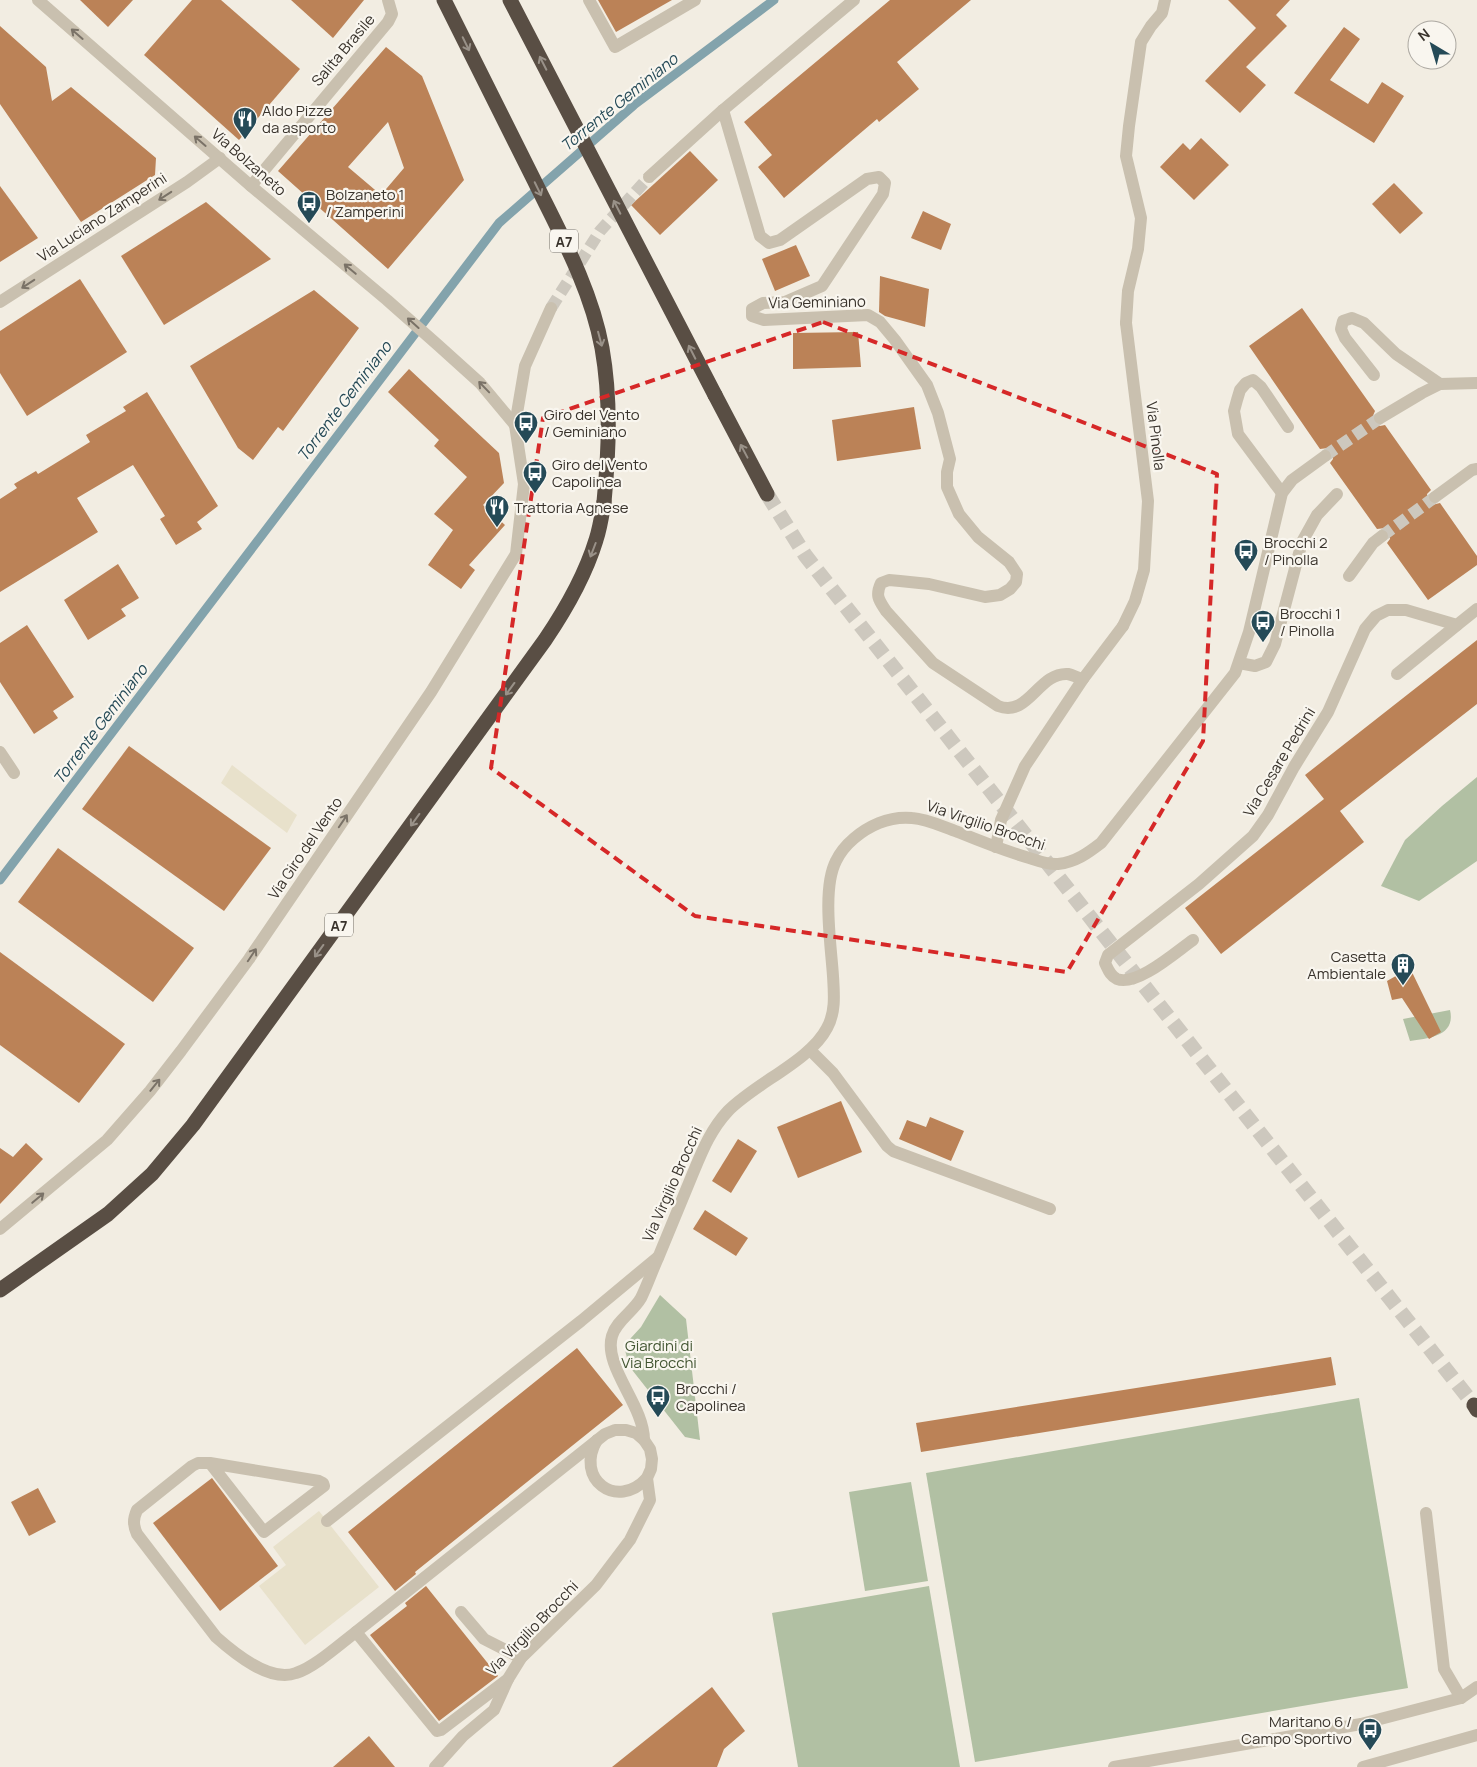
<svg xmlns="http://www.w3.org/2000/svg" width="1477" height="1767" font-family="Manrope,sans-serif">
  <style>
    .green { fill: #b1c0a3 }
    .plaza { fill: #e8e1cb }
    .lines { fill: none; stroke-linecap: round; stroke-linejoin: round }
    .stream { stroke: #83a3ac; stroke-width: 9 }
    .building { fill: #bb8257; fill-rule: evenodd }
    .minor-tunnel { stroke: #cdc8be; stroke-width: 12; stroke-dasharray: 12 6; stroke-linecap: butt }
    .motorway-tunnel { stroke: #cdc8be; stroke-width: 15; stroke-dasharray: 15 8; stroke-linecap: butt }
    .service { stroke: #c9c0af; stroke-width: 12 }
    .minor { stroke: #c9c0af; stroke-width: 12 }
    .tertiary { stroke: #c9c0af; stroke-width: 12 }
    .motorway { stroke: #594e44; stroke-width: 15 }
    .motorway-bridge { stroke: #594e44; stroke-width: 15 }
    .oneway { stroke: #7a7267 }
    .oneway2 { stroke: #999188 }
    .marked { fill: none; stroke: #d62828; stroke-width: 4; stroke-dasharray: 10 6; stroke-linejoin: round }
    .labels { text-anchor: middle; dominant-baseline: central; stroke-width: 4.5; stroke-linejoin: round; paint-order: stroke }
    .shield { fill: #f9f6ef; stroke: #736e66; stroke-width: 1 }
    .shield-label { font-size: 14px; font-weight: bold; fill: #39332c }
    .street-label { font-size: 15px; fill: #39332c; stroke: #f9f6ef }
    .poi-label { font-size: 15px; fill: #39332c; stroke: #f9f6ef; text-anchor: start }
    .park-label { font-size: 15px; fill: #425532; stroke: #f9f6ef }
    .water-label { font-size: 16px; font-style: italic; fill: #254a57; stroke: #f9f6ef }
  </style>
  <rect width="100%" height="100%" fill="#f2ede2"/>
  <!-- green -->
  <g class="green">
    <path d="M 1477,777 L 1477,861 L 1419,901 L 1381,886 L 1405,840 L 1442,806 Z"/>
    <path d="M 1450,1010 C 1456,1036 1429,1038 1410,1041 L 1403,1019 Z"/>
    <path d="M 660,1295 L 686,1319 L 700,1440 L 685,1437 L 629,1366 L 625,1350 L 630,1339 L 641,1327 Z"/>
    <path d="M 1359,1398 L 1408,1688 L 975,1762 L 926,1473 Z"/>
    <path d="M 911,1482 L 928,1581 L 865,1591 L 849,1492 Z"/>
    <path d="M 929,1586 L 960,1767 L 798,1767 L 772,1613 Z"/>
  </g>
  <!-- plaza -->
  <g class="plaza">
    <path d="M 232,765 L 297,815 L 287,833 L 221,783 Z"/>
    <path d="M 319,1511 L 379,1587 L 305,1645 L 259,1586 L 286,1565 L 273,1547 Z"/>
  </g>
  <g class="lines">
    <!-- stream -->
    <path class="stream" d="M 0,880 L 499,223 L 634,105 L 774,0"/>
  </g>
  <!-- building -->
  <g class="building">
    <path d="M 80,0 L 133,0 L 108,27 Z"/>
    <path d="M 192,0 L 221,0 L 300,69 L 239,140 L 144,55 Z"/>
    <path d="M 291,0 L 364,0 L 333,38 Z"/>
    <path d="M 598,0 L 672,0 L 616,32 Z"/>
    <path d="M 890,0 L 971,0 L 897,62 L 919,89 L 879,122 L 877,119 L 784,198 L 758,167 L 772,155 L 744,122 Z"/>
    <path d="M 1228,0 L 1290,0 L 1276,15 L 1287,26 L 1246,67 L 1266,85 L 1240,113 L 1205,81 L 1256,28 Z"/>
    <path d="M 0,26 L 46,67 L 52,101 L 71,87 L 156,158 L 155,175 L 81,222 L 0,104 Z"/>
    <path d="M 1344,27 L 1360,39 L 1330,80 L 1368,104 L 1382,82 L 1404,96 L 1374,143 L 1294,93 Z"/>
    <path d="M 386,47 L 422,76 L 464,180 L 388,269 L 278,171 ZM 388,122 L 404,168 L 381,195 L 348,167 Z"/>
    <path d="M 1201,138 L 1229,165 L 1194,200 L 1160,167 L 1183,143 L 1190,150 Z"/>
    <path d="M 690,151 L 718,180 L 660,235 L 631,205 Z"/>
    <path d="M 1394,183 L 1423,213 L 1400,234 L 1372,204 Z"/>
    <path d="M 0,186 L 38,238 L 0,262 Z"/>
    <path d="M 206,202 L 271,259 L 164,325 L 121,256 Z"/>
    <path d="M 923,211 L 951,224 L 941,250 L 911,238 Z"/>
    <path d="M 796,245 L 810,276 L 775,291 L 762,259 Z"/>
    <path d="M 880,276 L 929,289 L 925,327 L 885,316 L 879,312 Z"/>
    <path d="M 80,279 L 127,352 L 27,416 L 0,373 L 0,331 Z"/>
    <path d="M 314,290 L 359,328 L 283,431 L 278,427 L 253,460 L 238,448 L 190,366 Z"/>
    <path d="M 1302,308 L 1375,411 L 1372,418 L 1373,423 L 1380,426 L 1385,425 L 1431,490 L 1427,494 L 1428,501 L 1432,505 L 1440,503 L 1477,556 L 1477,565 L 1428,600 L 1387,543 L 1390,539 L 1389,531 L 1385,528 L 1377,529 L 1330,463 L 1333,459 L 1332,452 L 1328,448 L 1320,449 L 1249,346 Z"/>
    <path d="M 858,332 L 861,367 L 793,369 L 793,333 Z"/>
    <path d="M 409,369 L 499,453 L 504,483 L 483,505 L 505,525 L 469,565 L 475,570 L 461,589 L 428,565 L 453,530 L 434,514 L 467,477 L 434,446 L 439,440 L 388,392 Z"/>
    <path d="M 147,392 L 218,506 L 197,522 L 202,529 L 176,545 L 160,519 L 165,516 L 133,465 L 77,498 L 98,532 L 0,592 L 0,499 L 17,488 L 14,484 L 36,471 L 38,474 L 90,442 L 86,435 L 126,411 L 123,407 Z"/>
    <path d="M 914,407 L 921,449 L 837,461 L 832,420 Z"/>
    <path d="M 118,564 L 139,598 L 121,609 L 126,616 L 88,640 L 64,600 Z"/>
    <path d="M 27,625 L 74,697 L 53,711 L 58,718 L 34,734 L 0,682 L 0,643 Z"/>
    <path d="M 1477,640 L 1477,704 L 1340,811 L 1364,842 L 1221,954 L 1185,908 L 1324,799 L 1305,775 Z"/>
    <path d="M 129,746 L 271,848 L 224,911 L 82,809 Z"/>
    <path d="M 58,848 L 194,948 L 153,1002 L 18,902 Z"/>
    <path d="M 0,952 L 125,1044 L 79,1103 L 0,1045 Z"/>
    <path d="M 1410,968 L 1441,1032 L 1429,1039 L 1402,998 L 1392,1000 L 1387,981 Z"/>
    <path d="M 841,1101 L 862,1152 L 798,1178 L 777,1127 Z"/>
    <path d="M 930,1117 L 964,1131 L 951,1161 L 899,1139 L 907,1120 L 926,1127 Z"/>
    <path d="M 738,1139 L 757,1151 L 731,1193 L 712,1181 Z"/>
    <path d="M 26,1143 L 43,1159 L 0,1204 L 0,1148 L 13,1157 Z"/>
    <path d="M 705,1210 L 748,1238 L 736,1256 L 693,1229 Z"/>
    <path d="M 577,1348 L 623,1405 L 415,1572 L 416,1574 L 395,1591 L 348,1532 Z"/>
    <path d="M 1331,1357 L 1336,1385 L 921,1452 L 916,1423 Z"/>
    <path d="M 212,1478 L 278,1566 L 220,1611 L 153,1523 Z"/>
    <path d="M 38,1488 L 56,1522 L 29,1536 L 11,1502 Z"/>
    <path d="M 426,1586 L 498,1676 L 439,1721 L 370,1635 L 407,1606 L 405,1603 Z"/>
    <path d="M 712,1687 L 745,1731 L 724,1749 L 717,1767 L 612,1767 Z"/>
    <path d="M 369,1736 L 395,1767 L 333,1767 Z"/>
  </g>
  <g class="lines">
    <!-- minor-tunnel -->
    <g class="minor-tunnel">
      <path d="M 551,308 L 600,231 L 649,177"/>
      <path d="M 1325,456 L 1380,418"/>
      <path d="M 1382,536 L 1435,497"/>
    </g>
    <!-- motorway-tunnel -->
    <path class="motorway-tunnel" d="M 767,494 L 805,555 L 1474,1405"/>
    <!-- service -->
    <g class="service">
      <path d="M 589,0 L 615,47 L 695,0"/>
      <path d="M 1374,375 L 1345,338 L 1341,329 L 1343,321 L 1352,318 L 1364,323 L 1396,354 L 1440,384"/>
      <path d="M 1282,493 L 1238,434 L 1234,411 L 1237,400 L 1240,390 L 1246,383 L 1253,380 L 1261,387 L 1288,427"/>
      <path d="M 1123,626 L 1135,601 L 1144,570 L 1148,501 L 1126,323"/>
      <path d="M 1397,674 L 1457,625"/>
      <path d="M 810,1050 L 833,1073 L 887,1146 L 893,1151 L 1050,1209"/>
      <path d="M 597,1440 C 574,1479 617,1511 647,1478"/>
      <path d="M 1426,1513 L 1444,1669 L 1461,1698"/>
      <path d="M 327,1521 L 581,1321 L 658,1257"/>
      <path d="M 461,1612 L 484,1639 L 521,1658"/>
      <path d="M 435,1767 L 463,1736 L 494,1710 L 508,1679"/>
      <path d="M 1114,1767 L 1361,1724 L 1461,1698 L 1477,1687"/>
    </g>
    <!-- minor -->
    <g class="minor">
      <path d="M 38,0 L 251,186 L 387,300 L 439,346 L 480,383 L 515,425"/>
      <path d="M 723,110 L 760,236 L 769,243 L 780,240 L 867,179 L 879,177 L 885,183 L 883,194 L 822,286 L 785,302 L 763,303 L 752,309 L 752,316 L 764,320 L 868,315 L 880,322 L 895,340 L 927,385 L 938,413 L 950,459 L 947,472 L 947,487 L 959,514 L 978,537 L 1009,562 L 1017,574 L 1016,582 L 1010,589 L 1000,595 L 985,597 L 929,584 L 900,581 L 889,580 L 881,583 C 875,596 879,600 886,611 L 933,663 L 998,706 C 1029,718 1038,672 1068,674 C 1073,675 1078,678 1083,679"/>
      <path d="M 649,177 L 723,110 L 854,0"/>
      <path d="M 251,186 L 388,22 L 392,14 L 388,0"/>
      <path d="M 0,302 L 187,182 L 220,158"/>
      <path d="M 1126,323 L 1128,291 L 1138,249 L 1141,218 L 1126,156 L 1129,126 L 1141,42 L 1151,26 L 1162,13 L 1165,0"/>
      <path d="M 1380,418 L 1422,393 L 1440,384 L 1477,383"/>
      <path d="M 1435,497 L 1472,470 L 1477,469"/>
      <path d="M 1349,576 L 1373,543 L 1382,536"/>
      <path d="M 1239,663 L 1255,666 L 1266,662 L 1275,644 L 1302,542 L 1317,515 L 1337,494"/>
      <path d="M 0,752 L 14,773"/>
      <path d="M 996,847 L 1001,820 L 1025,766 L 1083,679 L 1123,626"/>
      <path d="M 1193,940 C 1177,951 1137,987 1117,979 C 1110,976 1108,969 1105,963 L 1108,955 L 1199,884 L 1253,836 L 1268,815 L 1294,767 L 1328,712 L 1365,629 L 1376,616 L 1388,610 L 1406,610 L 1457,625 L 1477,609"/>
      <path d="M 0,1229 L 107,1140 L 150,1091 L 181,1051 L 249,959 L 431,692 L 516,554 L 524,484 L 515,425 L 525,366 L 551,308"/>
      <path d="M 615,1430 L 626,1430 L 636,1433 L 644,1440 L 650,1449 L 652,1459 L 651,1469 L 647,1478 L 650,1500 L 630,1540 L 596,1585 L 521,1658 L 508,1679 L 441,1730 L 437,1731 L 356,1632 L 605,1434 Z"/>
      <path d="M 644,1440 C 644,1405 603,1367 612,1336 C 616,1321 633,1312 641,1298 C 647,1286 652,1271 658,1258 C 669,1231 680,1205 691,1178 C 701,1154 710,1130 728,1111 C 755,1083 810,1061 827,1028 C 836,1012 834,993 833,976 C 831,945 822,888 836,861 C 844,844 862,830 879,823 C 889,819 901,817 912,818 C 928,819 943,827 958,832 C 980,841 1003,850 1026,857 C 1036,860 1047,865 1058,864 C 1076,862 1088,853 1101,843 L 1235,673 L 1249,632 L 1282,493 L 1292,480 L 1325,456"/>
      <path d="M 210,1463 L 319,1481 L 323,1483 L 324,1486 L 264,1532 L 210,1463 L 198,1463 L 192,1466 L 137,1510 C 133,1519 133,1525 137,1534 L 216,1637 C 234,1653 270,1683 296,1673 C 315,1667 340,1644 356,1632"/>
    </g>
    <!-- tertiary -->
    <path class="tertiary" d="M 1363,1767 L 1477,1735"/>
    <!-- motorway -->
    <g class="motorway">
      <path d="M 715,395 L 767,494"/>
      <path d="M 0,1290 L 108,1214 L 152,1174 L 193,1125 L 545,640 C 566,609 585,576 596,540 C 600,528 602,515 604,502"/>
      <path d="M 1474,1405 L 1477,1410"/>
    </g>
    <!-- motorway-bridge -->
    <g class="motorway-bridge">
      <path d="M 444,0 C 474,60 504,120 534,180 C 560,233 591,288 602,348 C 611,399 609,450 604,502"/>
      <path d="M 510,0 L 715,395"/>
    </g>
  </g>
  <!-- one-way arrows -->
  <defs><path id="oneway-shaft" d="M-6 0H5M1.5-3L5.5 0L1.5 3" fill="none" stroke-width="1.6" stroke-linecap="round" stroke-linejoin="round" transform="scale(1.25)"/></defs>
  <g class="oneway">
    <use href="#oneway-shaft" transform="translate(77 34) rotate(-139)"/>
    <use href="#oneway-shaft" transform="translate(200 141) rotate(-139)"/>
    <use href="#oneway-shaft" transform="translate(165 196) rotate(147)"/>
    <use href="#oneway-shaft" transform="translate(350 269) rotate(-140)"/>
    <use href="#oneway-shaft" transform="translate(28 284) rotate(147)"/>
    <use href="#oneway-shaft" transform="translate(413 323) rotate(-138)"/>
    <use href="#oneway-shaft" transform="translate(484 387) rotate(-134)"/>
    <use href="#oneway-shaft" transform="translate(343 821) rotate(-56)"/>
    <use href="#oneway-shaft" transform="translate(252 955) rotate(-56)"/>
    <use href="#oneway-shaft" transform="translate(155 1085) rotate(-51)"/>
    <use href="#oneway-shaft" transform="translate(38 1198) rotate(-40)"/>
  </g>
  <g class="oneway2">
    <use href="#oneway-shaft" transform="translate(466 44) rotate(64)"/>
    <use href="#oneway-shaft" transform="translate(543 63) rotate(-117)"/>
    <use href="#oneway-shaft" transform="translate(538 189) rotate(64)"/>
    <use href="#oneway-shaft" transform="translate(617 207) rotate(-117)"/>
    <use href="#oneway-shaft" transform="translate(600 339) rotate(75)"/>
    <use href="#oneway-shaft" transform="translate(692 352) rotate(-117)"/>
    <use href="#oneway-shaft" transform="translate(744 451) rotate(-118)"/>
    <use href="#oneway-shaft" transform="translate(593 550) rotate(111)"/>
    <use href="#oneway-shaft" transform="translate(510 689) rotate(126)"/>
    <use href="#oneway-shaft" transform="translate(415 820) rotate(126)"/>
    <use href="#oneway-shaft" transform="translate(319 951) rotate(126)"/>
  </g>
  <!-- marked area -->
  <path class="marked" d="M 823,322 L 1217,474 L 1203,741 L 1067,972 L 695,916 L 491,768 L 543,418 Z"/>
  <!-- icons -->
  <defs>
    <symbol id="restaurant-pin" viewBox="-11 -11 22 30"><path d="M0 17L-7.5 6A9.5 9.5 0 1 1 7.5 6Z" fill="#254a57" stroke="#f9f6ef"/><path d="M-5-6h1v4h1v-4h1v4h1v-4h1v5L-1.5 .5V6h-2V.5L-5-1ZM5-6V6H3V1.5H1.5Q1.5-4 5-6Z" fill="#fff"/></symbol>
    <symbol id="bus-pin" viewBox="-11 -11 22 30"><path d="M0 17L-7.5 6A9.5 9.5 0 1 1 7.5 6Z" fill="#254a57" stroke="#f9f6ef"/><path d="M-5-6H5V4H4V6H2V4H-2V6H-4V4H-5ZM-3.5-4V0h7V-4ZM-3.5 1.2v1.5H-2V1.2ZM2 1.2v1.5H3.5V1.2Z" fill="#fff"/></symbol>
    <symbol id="building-pin" viewBox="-11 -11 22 30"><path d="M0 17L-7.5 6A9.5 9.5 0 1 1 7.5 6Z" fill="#254a57" stroke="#f9f6ef"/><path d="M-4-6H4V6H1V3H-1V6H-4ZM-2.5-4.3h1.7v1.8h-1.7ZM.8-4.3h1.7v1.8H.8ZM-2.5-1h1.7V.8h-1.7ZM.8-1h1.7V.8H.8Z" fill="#fff"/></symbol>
  </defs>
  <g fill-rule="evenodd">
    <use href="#restaurant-pin" x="231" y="105" width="28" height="38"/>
    <use href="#bus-pin" x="295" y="189" width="28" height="38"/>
    <use href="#bus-pin" x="512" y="409" width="28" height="38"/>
    <use href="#bus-pin" x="521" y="459" width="28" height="38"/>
    <use href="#restaurant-pin" x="483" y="493" width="28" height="38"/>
    <use href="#bus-pin" x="1232" y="537" width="28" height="38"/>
    <use href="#bus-pin" x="1249" y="608" width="28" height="38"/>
    <use href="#building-pin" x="1389" y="951" width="28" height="38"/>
    <use href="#bus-pin" x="644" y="1383" width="28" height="38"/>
    <use href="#bus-pin" x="1356" y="1716" width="28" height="38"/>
  </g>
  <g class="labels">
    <!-- shield labels -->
    <g class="shield">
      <rect x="550" y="229.5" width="28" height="23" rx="4"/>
      <rect x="325" y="913.5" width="28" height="23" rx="4"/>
    </g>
    <g class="shield-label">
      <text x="564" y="241">A7</text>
      <text x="339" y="925">A7</text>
    </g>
    <!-- street labels -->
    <g class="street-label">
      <text transform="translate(343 50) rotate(-50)">Salita Brasile</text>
      <text transform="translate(249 162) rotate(41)">Via Bolzaneto</text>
      <text transform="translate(102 217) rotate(-33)">Via Luciano Zamperini</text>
      <text transform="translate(817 302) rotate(-1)">Via Geminiano</text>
      <text transform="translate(1156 436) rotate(83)">Via Pinolla</text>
      <text transform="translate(1279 762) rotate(-59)">Via Cesare Pedrini</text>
      <text transform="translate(986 825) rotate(19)">Via Virgilio Brocchi</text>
      <text transform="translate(305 848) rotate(-56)">Via Giro del Vento</text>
      <text transform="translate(672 1184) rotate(-66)">Via Virgilio Brocchi</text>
      <text transform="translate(532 1628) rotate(-46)">Via Virgilio Brocchi</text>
    </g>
    <!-- poi labels -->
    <g class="poi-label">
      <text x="262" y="110">Aldo Pizze<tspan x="262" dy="17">da asporto</tspan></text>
      <text x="326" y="194">Bolzaneto 1<tspan x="326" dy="17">/ Zamperini</tspan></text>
      <text x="544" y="414">Giro del Vento<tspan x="544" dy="17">/ Geminiano</tspan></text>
      <text x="552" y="464">Giro del Vento<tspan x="552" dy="17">Capolinea</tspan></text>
      <text x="514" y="507">Trattoria Agnese</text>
      <text x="1264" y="542">Brocchi 2<tspan x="1264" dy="17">/ Pinolla</tspan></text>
      <text x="1280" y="613">Brocchi 1<tspan x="1280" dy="17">/ Pinolla</tspan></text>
      <text x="1386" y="956" text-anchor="end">Casetta<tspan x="1386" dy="17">Ambientale</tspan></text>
      <text x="676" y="1388">Brocchi /<tspan x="676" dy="17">Capolinea</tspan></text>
      <text x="1352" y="1721" text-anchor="end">Maritano 6 /<tspan x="1352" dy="17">Campo Sportivo</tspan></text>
    </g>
    <!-- park labels -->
    <g class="park-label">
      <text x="659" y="1345">Giardini di<tspan x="659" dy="17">Via Brocchi</tspan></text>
    </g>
    <!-- water labels -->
    <g class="water-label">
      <text transform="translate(619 102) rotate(-39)">Torrente Geminiano</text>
      <text transform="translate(344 401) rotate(-53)">Torrente Geminiano</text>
      <text transform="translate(100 724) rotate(-53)">Torrente Geminiano</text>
    </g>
  </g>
  <!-- north arrow -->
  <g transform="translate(1432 45) rotate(322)"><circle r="24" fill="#f9f6ef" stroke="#aca8a1"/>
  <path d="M0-4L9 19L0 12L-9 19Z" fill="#254a57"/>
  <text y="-8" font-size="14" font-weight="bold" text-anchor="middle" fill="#39332c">N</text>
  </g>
</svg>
